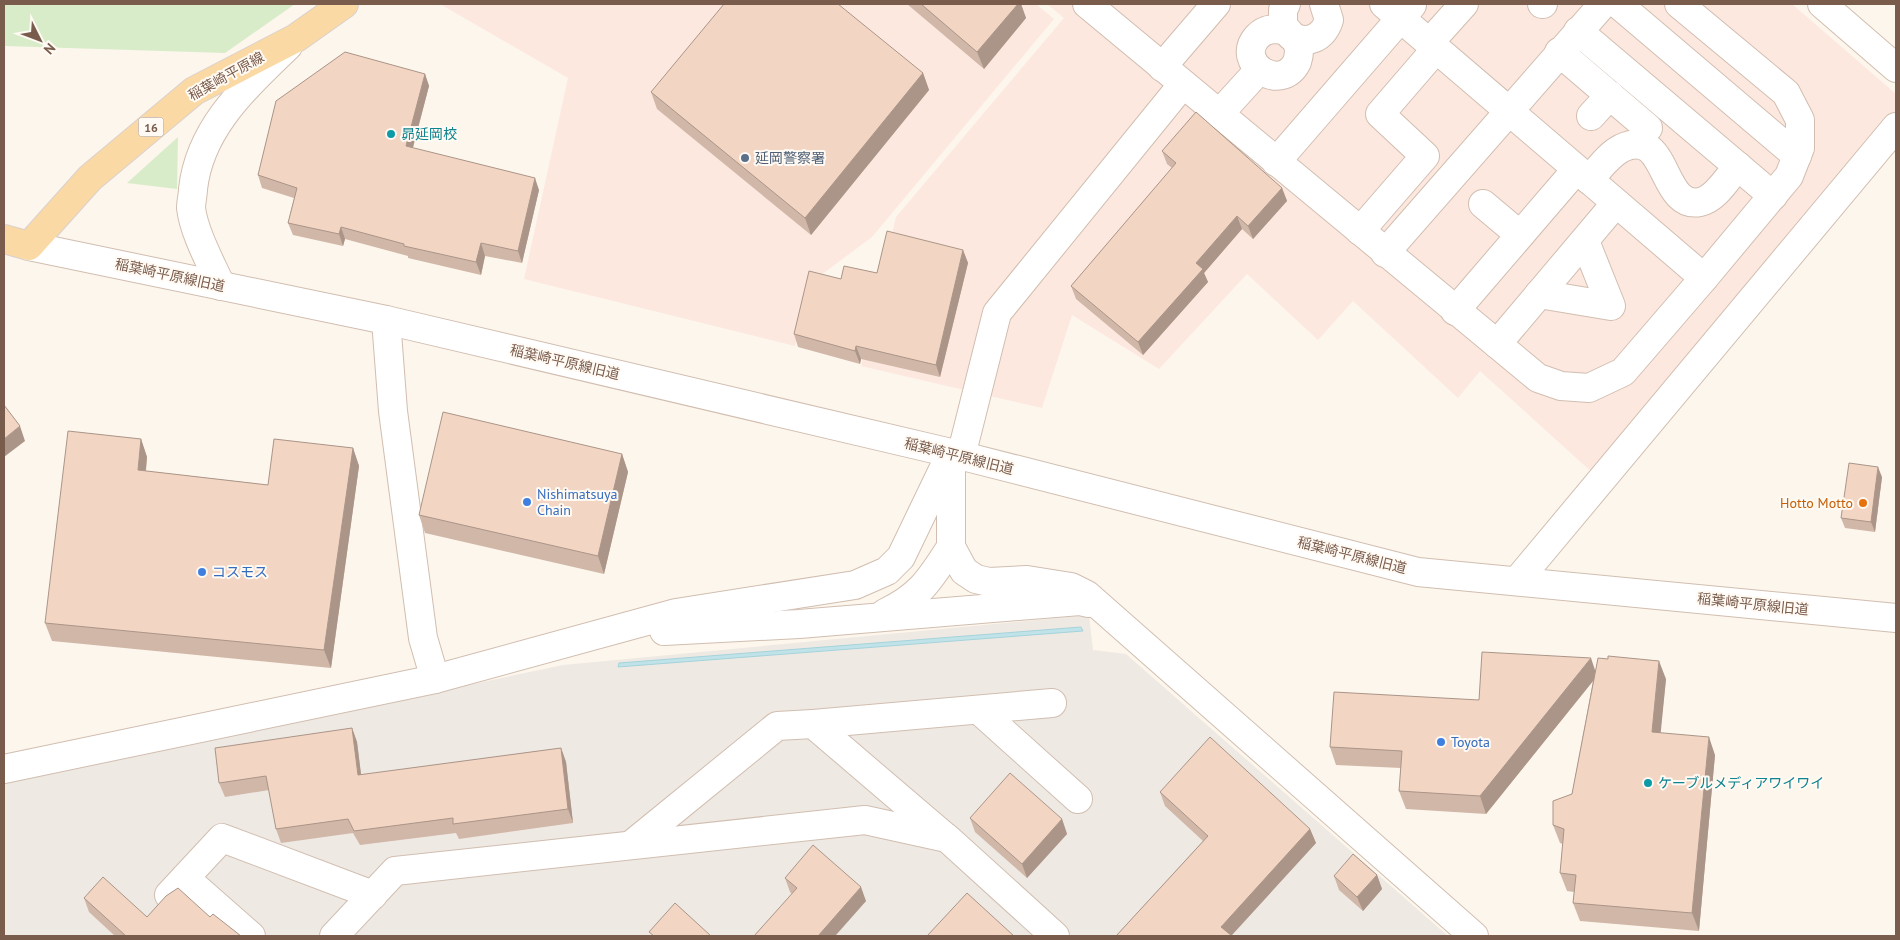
<svg xmlns="http://www.w3.org/2000/svg" width="1900" height="940" font-family="'PT Sans','Noto Sans JP',sans-serif">
  <style>
    .commercial { fill: #fde8e0 }
    .industrial { fill: #efe9e4 }
    .green { fill: #d8ecc9 }
    .water { fill: #bfe3e8; stroke: #a5d3da }
    .lines { fill: none; stroke-linecap: round; stroke-linejoin: round }
    .minor-casing { stroke: #d1beb0; stroke-width: 30 }
    .major-casing { stroke: #dad1cd; stroke-width: 30 }
    .minor { stroke: #fff; stroke-width: 28 }
    .major { stroke: #fbd9a5; stroke-width: 28 }
    .wall { fill: #d1b7a8 }
    .shaded-wall { fill: #aa9588 }
    .building { fill: #f3d5c3; stroke: #aa9588 }
    .culture-dot { fill: #0f9aa8; stroke: #fffaf3; stroke-width: 2 }
    .service-dot { fill: #5c6f8a; stroke: #fffaf3; stroke-width: 2 }
    .shop-dot { fill: #3f7fe0; stroke: #fffaf3; stroke-width: 2 }
    .food-dot { fill: #e8710a; stroke: #fffaf3; stroke-width: 2 }
    .labels { text-anchor: middle; dominant-baseline: central; stroke-width: 4; stroke-linejoin: round; paint-order: stroke }
    .shield { fill: #fffaf3; stroke: #a28b7f; stroke-width: 1 }
    .shield-label { font-size: 12px; font-weight: bold; fill: #7a5c4d }
    .street-label { font-size: 14px; fill: #7a5c4d; stroke: #fffaf3 }
    .culture-label { font-size: 14px; fill: #0d838f; stroke: #fffaf3; text-anchor: start }
    .service-label { font-size: 14px; fill: #4e5e75; stroke: #fffaf3; text-anchor: start }
    .shop-label { font-size: 14px; fill: #366cbe; stroke: #fffaf3; text-anchor: start }
    .food-label { font-size: 14px; fill: #c56008; stroke: #fffaf3; text-anchor: end }
  </style>
  <rect width="100%" height="100%" fill="#fdf6ec"/>
  <!-- commercial -->
  <g class="commercial">
    <path d="M 440,4 L 1036,4 L 1054,19 L 872,237 L 809,284 L 795,346 L 524,279 L 568,78 Z"/>
    <path d="M 1047,4 L 1792,4 L 1896,94 L 1895,119 L 1595,475 L 1480,371 L 1458,398 L 1353,301 L 1318,340 L 1247,274 L 1159,369 L 1072,315 L 1042,408 L 861,366 L 896,217 L 1064,18 Z"/>
  </g>
  <!-- industrial -->
  <path class="industrial" d="M 1089,615 L 1093,650 L 1126,654 L 1448,936 L 4,936 L 4,783 L 563,665 Z"/>
  <!-- green -->
  <g class="green">
    <path d="M 4,4 L 295,4 L 225,53 L 4,46 Z"/>
    <path d="M 178,137 L 177,189 L 127,183 Z"/>
  </g>
  <!-- water -->
  <path class="water" d="M 1081,627 L 1083,631 L 618,667 L 619,663 Z"/>
  <g class="lines">
    <defs>
      <g id="minor">
        <path d="M 1087,4 L 1538,378 L 1561,386 L 1589,388 L 1623,372 L 1704,278 L 1789,176 L 1800,148 L 1800,120 L 1786,93 L 1679,4"/>
        <path d="M 1384,4 L 1704,278"/>
        <path d="M 1542,4 L 1543,4"/>
        <path d="M 1618,4 L 1797,156"/>
        <path d="M 1822,4 L 1896,68"/>
        <path d="M 1286,31 C 1276,28 1265,28 1257,37 C 1234,63 1281,94 1297,62 C 1299,56 1300,48 1297,43 C 1294,36 1286,31 1283,24 L 1283,10 L 1286,4"/>
        <path d="M 1578,31 L 1773,196"/>
        <path d="M 1291,36 C 1308,45 1323,38 1329,20 L 1324,4"/>
        <path d="M 1429,43 L 1464,4"/>
        <path d="M 1559,52 L 1648,128"/>
        <path d="M 1162,67 L 1216,4"/>
        <path d="M 1219,114 L 1259,70"/>
        <path d="M 1591,116 L 1610,95"/>
        <path d="M 1276,162 L 1412,5"/>
        <path d="M 1589,180 C 1599,169 1608,155 1622,148 C 1669,126 1660,210 1700,202 C 1716,199 1728,177 1738,166"/>
        <path d="M 1483,204 L 1520,235"/>
        <path d="M 1360,231 L 1425,156 L 1380,114 L 1436,49"/>
        <path d="M 29,246 L 386,320 L 951,453 L 1418,572 L 1896,618"/>
        <path d="M 1385,253 L 1603,4"/>
        <path d="M 221,286 C 211,263 194,233 191,208 C 191,202 193,195 193,189 C 200,127 246,87 288,46"/>
        <path d="M 1539,294 L 1611,306 L 1585,241"/>
        <path d="M 1455,311 L 1576,170"/>
        <path d="M 386,320 L 393,411 L 423,638 L 435,679"/>
        <path d="M 1497,344 L 1616,203"/>
        <path d="M 961,456 L 997,313 L 1183,84"/>
        <path d="M 951,460 L 951,547 L 964,571 L 976,579 L 989,582 L 1027,580 L 1071,587 L 1087,595 L 1474,936"/>
        <path d="M 1517,581 L 1896,127"/>
        <path d="M 885,613 C 921,596 930,579 951,547"/>
        <path d="M 664,631 L 799,624 L 1080,601 L 1089,603"/>
        <path d="M 980,711 L 1078,799"/>
        <path d="M 813,724 L 944,836"/>
        <path d="M 4,769 L 435,679 L 676,613 L 855,585 L 887,571 L 901,557 L 951,453"/>
        <path d="M 631,845 L 777,726 L 813,724 L 1052,703"/>
        <path d="M 185,878 L 251,936"/>
        <path d="M 169,895 L 222,838 L 373,895"/>
        <path d="M 334,936 L 395,871 L 865,820 L 947,838 L 1055,936"/>
      </g>
      <path id="major" d="M 4,239 L 29,246 L 90,178 L 194,91 L 296,38 L 344,4"/>
    </defs>
    <!-- minor casing -->
    <use href="#minor" class="minor-casing"/>
    <!-- major casing -->
    <use href="#major" class="major-casing"/>
    <!-- minor -->
    <use href="#minor" class="minor"/>
    <!-- major -->
    <use href="#major" class="major"/>
  </g>
  <!-- wall -->
  <g class="wall">
    <path d="M 907,4 L 1021,4 L 1026,18 L 984,69 Z"/>
    <path d="M 923,73 L 929,90 L 811,235 L 657,109 L 651,92 Z"/>
    <path d="M 425,74 L 429,86 L 413,148 L 539,190 L 522,263 L 485,256 L 481,275 L 408,258 L 408,256 L 345,239 L 343,246 L 293,235 L 288,223 L 294,198 L 262,188 L 258,175 Z"/>
    <path d="M 1162,151 L 1282,188 L 1287,201 L 1253,239 L 1242,229 L 1204,273 L 1208,282 L 1143,355 L 1076,299 L 1071,286 L 1172,168 L 1167,164 Z"/>
    <path d="M 963,250 L 968,263 L 940,377 L 861,359 L 860,364 L 798,347 L 794,334 L 841,279 L 877,273 Z"/>
    <path d="M 141,439 L 147,457 L 146,471 L 268,485 L 353,448 L 359,466 L 331,668 L 52,641 L 45,623 Z"/>
    <path d="M 622,454 L 628,472 L 604,574 L 425,533 L 419,515 Z"/>
    <path d="M 1882,477 L 1875,532 L 1845,528 L 1841,518 Z"/>
    <path d="M 1595,670 L 1666,679 L 1660,733 L 1715,755 L 1699,931 L 1580,921 L 1573,903 L 1574,892 L 1567,891 L 1560,873 L 1563,844 L 1560,843 L 1553,825 L 1572,794 L 1593,681 L 1486,814 L 1406,809 L 1399,791 L 1401,768 L 1336,765 L 1330,747 L 1479,700 Z"/>
    <path d="M 352,728 L 357,742 L 361,775 L 561,748 L 566,762 L 573,823 L 459,839 L 456,833 L 360,845 L 353,833 L 281,843 L 276,829 L 269,790 L 225,797 L 219,783 Z"/>
    <path d="M 1160,792 L 1310,829 L 1316,843 L 1231,936 L 1116,936 L 1203,841 L 1165,806 Z"/>
    <path d="M 970,818 L 1062,819 L 1067,834 L 1027,878 L 975,832 Z"/>
    <path d="M 1377,875 L 1382,889 L 1363,911 L 1339,890 L 1334,876 Z"/>
    <path d="M 785,878 L 866,901 L 835,936 L 754,936 L 792,894 L 790,892 Z"/>
    <path d="M 84,898 L 147,917 L 210,917 L 241,936 L 115,936 L 89,912 Z"/>
  </g>
  <!-- shaded-wall -->
  <g class="shaded-wall">
    <path d="M 1018,4 L 1021,4 L 1026,18 L 984,69 L 977,52 Z"/>
    <path d="M 923,73 L 929,90 L 811,235 L 805,218 Z"/>
    <path d="M 425,74 L 429,86 L 410,158 L 406,146 Z"/>
    <path d="M 535,178 L 539,190 L 522,263 L 518,251 Z"/>
    <path d="M 1282,188 L 1287,201 L 1253,239 L 1248,226 Z"/>
    <path d="M 1237,216 L 1242,229 L 1204,273 L 1208,282 L 1143,355 L 1138,342 L 1196,263 Z"/>
    <path d="M 341,227 L 345,239 L 343,246 L 339,234 Z"/>
    <path d="M 481,243 L 485,256 L 481,275 L 476,262 Z"/>
    <path d="M 963,250 L 968,263 L 940,377 L 936,365 Z"/>
    <path d="M 856,346 L 861,359 L 860,364 L 855,351 Z"/>
    <path d="M 20,426 L 25,441 L 4,457 L 4,439 Z"/>
    <path d="M 141,439 L 147,457 L 144,488 L 138,470 Z"/>
    <path d="M 353,448 L 359,466 L 331,668 L 324,650 Z"/>
    <path d="M 622,454 L 628,472 L 604,574 L 598,556 Z"/>
    <path d="M 1878,467 L 1882,477 L 1875,532 L 1871,522 Z"/>
    <path d="M 1591,658 L 1597,676 L 1486,814 L 1480,796 Z"/>
    <path d="M 1659,661 L 1666,679 L 1659,750 L 1652,732 Z"/>
    <path d="M 352,728 L 357,742 L 363,790 L 358,775 Z"/>
    <path d="M 1709,737 L 1715,755 L 1699,931 L 1692,913 Z"/>
    <path d="M 561,748 L 566,762 L 573,823 L 568,809 Z"/>
    <path d="M 1062,819 L 1067,834 L 1027,878 L 1022,864 Z"/>
    <path d="M 1310,829 L 1316,843 L 1231,936 L 1221,927 Z"/>
    <path d="M 1377,875 L 1382,889 L 1363,911 L 1357,897 Z"/>
    <path d="M 861,887 L 866,901 L 835,936 L 818,936 Z"/>
  </g>
  <!-- building -->
  <g class="building">
    <path d="M 724,4 L 838,4 L 923,73 L 805,218 L 651,92 Z"/>
    <path d="M 921,4 L 1018,4 L 977,52 Z"/>
    <path d="M 345,52 L 425,74 L 406,146 L 535,178 L 518,251 L 481,243 L 476,262 L 404,246 L 404,244 L 341,227 L 339,234 L 288,223 L 297,188 L 258,175 L 276,101 Z"/>
    <path d="M 1196,112 L 1282,188 L 1248,226 L 1237,216 L 1196,263 L 1203,269 L 1138,342 L 1071,286 L 1176,163 L 1162,151 Z"/>
    <path d="M 887,231 L 963,250 L 936,365 L 856,346 L 855,351 L 794,334 L 809,271 L 841,279 L 844,266 L 877,273 Z"/>
    <path d="M 4,405 L 20,426 L 4,439 Z"/>
    <path d="M 443,412 L 622,454 L 598,556 L 419,515 Z"/>
    <path d="M 68,431 L 141,439 L 138,470 L 268,485 L 274,439 L 353,448 L 324,650 L 45,623 Z"/>
    <path d="M 1849,463 L 1878,467 L 1871,522 L 1841,518 Z"/>
    <path d="M 1482,652 L 1591,658 L 1480,796 L 1399,791 L 1402,751 L 1330,747 L 1334,692 L 1479,700 Z"/>
    <path d="M 1608,656 L 1659,661 L 1652,732 L 1709,737 L 1692,913 L 1573,903 L 1576,875 L 1560,873 L 1564,829 L 1553,825 L 1553,801 L 1572,794 L 1598,658 L 1608,659 Z"/>
    <path d="M 352,728 L 358,775 L 561,748 L 568,809 L 453,824 L 453,818 L 354,831 L 348,819 L 276,829 L 266,776 L 219,783 L 215,748 Z"/>
    <path d="M 1210,737 L 1310,829 L 1221,927 L 1232,936 L 1116,936 L 1208,836 L 1160,792 Z"/>
    <path d="M 1010,773 L 1062,819 L 1022,864 L 970,818 Z"/>
    <path d="M 813,845 L 861,887 L 818,936 L 754,936 L 797,888 L 785,878 Z"/>
    <path d="M 1353,854 L 1377,875 L 1357,897 L 1334,876 Z"/>
    <path d="M 103,877 L 147,917 L 166,896 L 178,888 L 210,917 L 213,914 L 241,936 L 126,936 L 84,898 Z"/>
    <path d="M 967,893 L 1014,936 L 927,936 Z"/>
    <path d="M 675,903 L 711,936 L 654,936 L 649,932 Z"/>
  </g>
  <!-- markers -->
  <g class="culture-dot">
    <circle cx="391" cy="134" r="5"/>
    <circle cx="1648" cy="783" r="5"/>
  </g>
  <circle class="service-dot" cx="745" cy="158" r="5"/>
  <g class="shop-dot">
    <circle cx="527" cy="502" r="5"/>
    <circle cx="202" cy="572" r="5"/>
    <circle cx="1441" cy="742" r="5"/>
  </g>
  <circle class="food-dot" cx="1863" cy="503" r="5"/>
  <g class="labels">
    <!-- shield labels -->
    <rect class="shield" x="138.5" y="117.5" width="25" height="19" rx="4"/>
    <g class="shield-label">
      <text x="151" y="127">16</text>
    </g>
    <!-- street labels -->
    <g class="street-label">
      <text transform="translate(226 76) rotate(-29)">稲葉崎平原線</text>
      <text transform="translate(170 275) rotate(12)">稲葉崎平原線旧道</text>
      <text transform="translate(565 362) rotate(13)">稲葉崎平原線旧道</text>
      <text transform="translate(959 456) rotate(14)">稲葉崎平原線旧道</text>
      <text transform="translate(1352 555) rotate(14)">稲葉崎平原線旧道</text>
      <text transform="translate(1753 604) rotate(6)">稲葉崎平原線旧道</text>
    </g>
    <!-- culture labels -->
    <g class="culture-label">
      <text x="401" y="134">昴延岡校</text>
      <text x="1658" y="783">ケーブルメディアワイワイ</text>
    </g>
    <!-- service labels -->
    <g class="service-label">
      <text x="755" y="158">延岡警察署</text>
    </g>
    <!-- shop labels -->
    <g class="shop-label">
      <text x="537" y="494">Nishimatsuya<tspan x="537" dy="16">Chain</tspan></text>
      <text x="212" y="572">コスモス</text>
      <text x="1451" y="742">Toyota</text>
    </g>
    <!-- food labels -->
    <g class="food-label">
      <text x="1853" y="503">Hotto Motto</text>
    </g>
  </g>
  <!-- border -->
  <rect width="1900" height="940" fill="none" stroke="#7a5c4d" stroke-width="10"/>
  <!-- north arrow -->
  <g transform="translate(40 40) rotate(132)" stroke="#fffaf3" stroke-width="4" paint-order="stroke">
  <path d="M0-4L9 19L0 12L-9 19Z" fill="#7a5c4d"/>
  <text y="-8" font-size="14" font-weight="bold" text-anchor="middle" fill="#7a5c4d">N</text>
  </g>
</svg>
